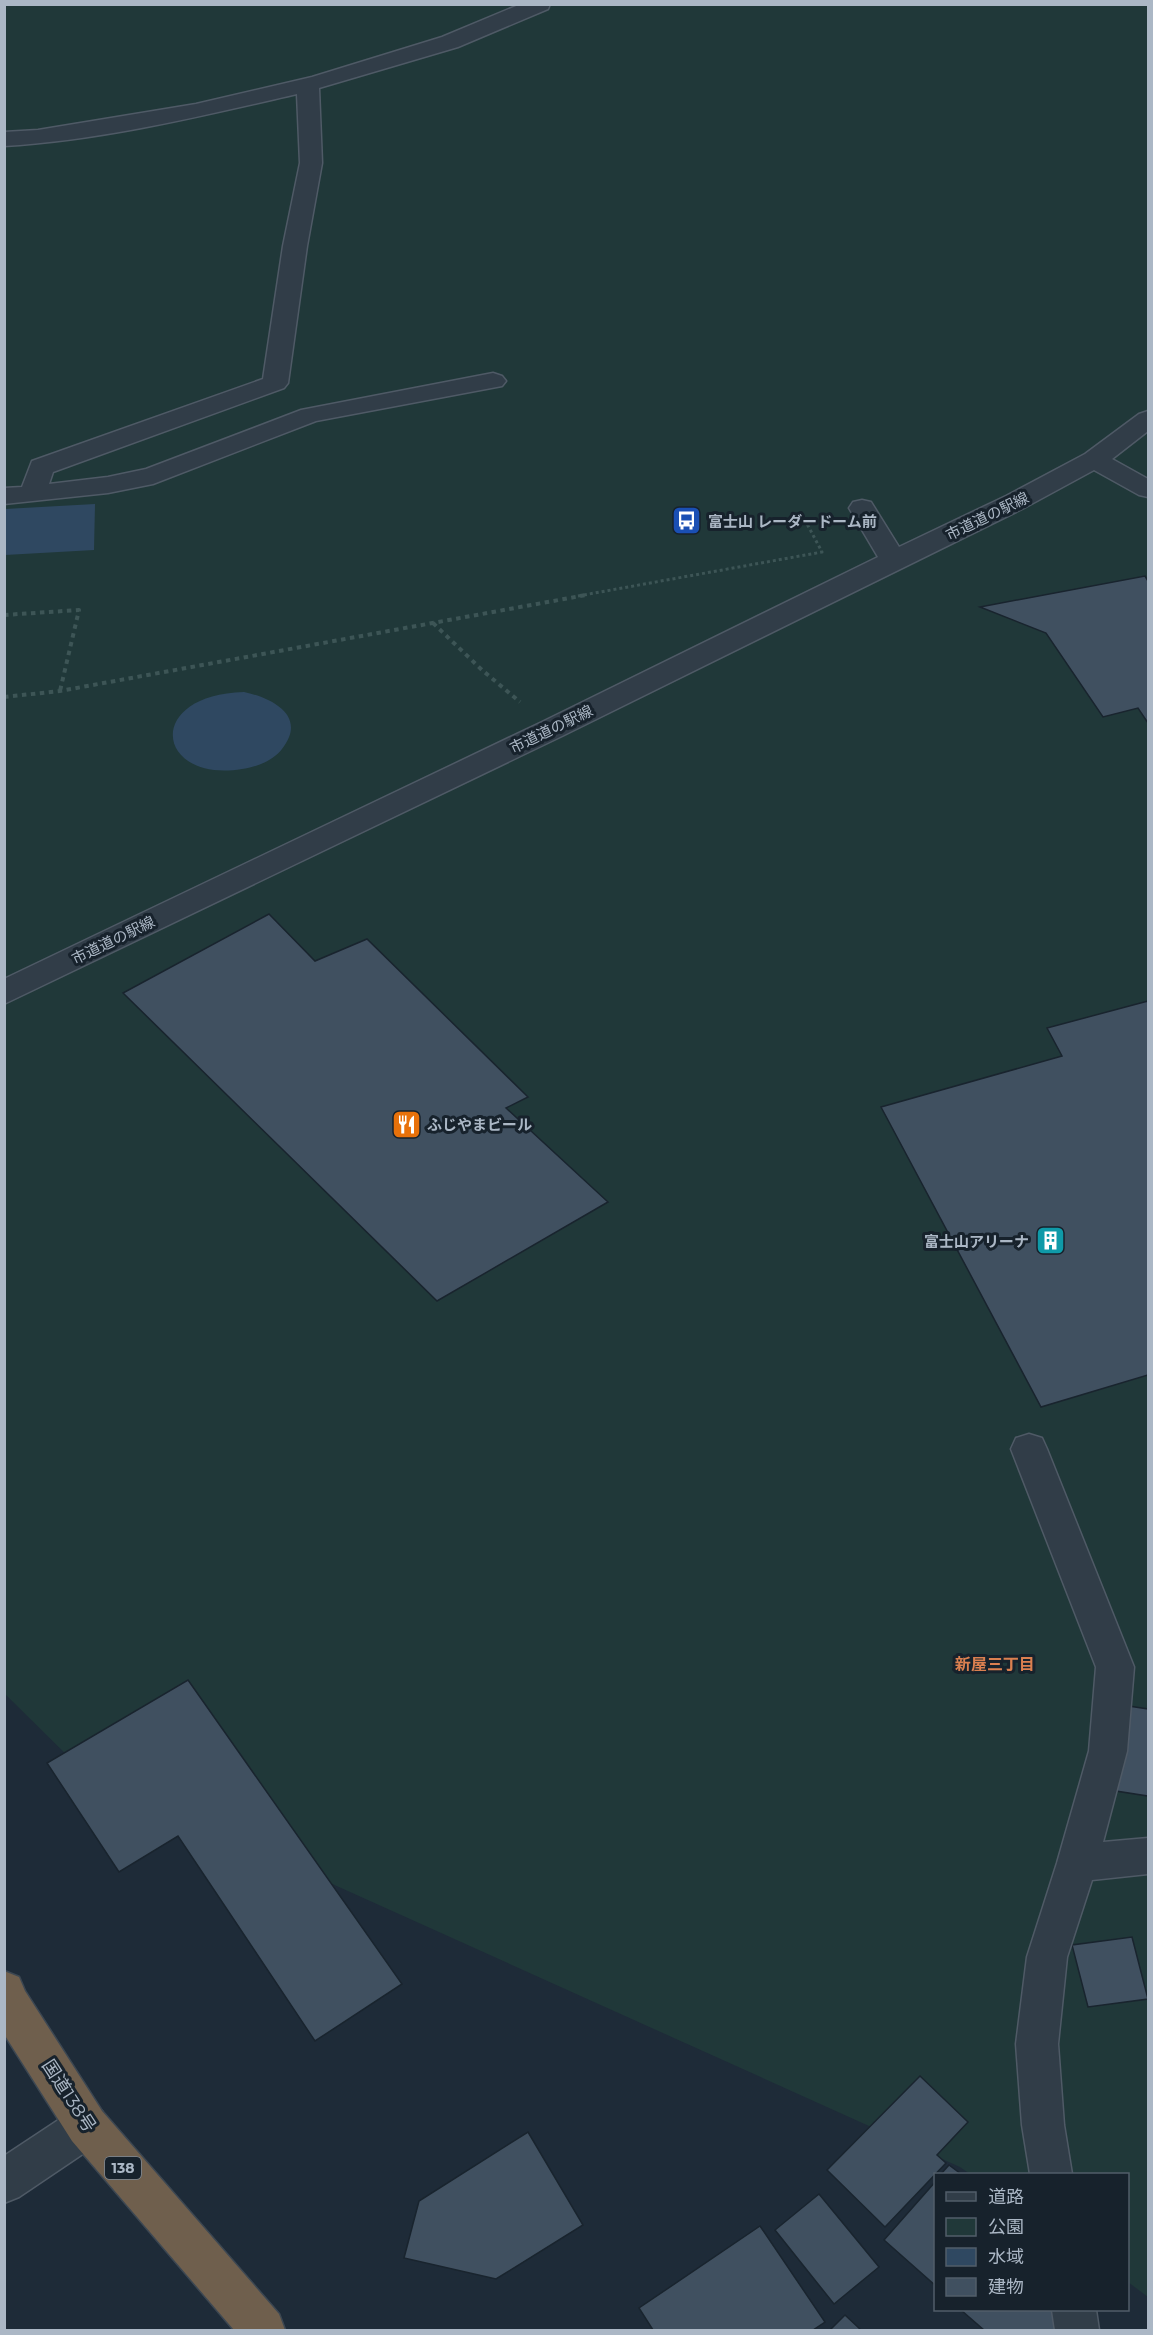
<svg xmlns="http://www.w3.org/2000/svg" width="1153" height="2335" font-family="Montserrat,'Noto Sans JP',sans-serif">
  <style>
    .green { fill: #203839 }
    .water { fill: #2f4861 }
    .building { fill: #405060; stroke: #19242e; stroke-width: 1.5 }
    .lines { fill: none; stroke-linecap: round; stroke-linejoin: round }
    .minor-casing { stroke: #4f5a66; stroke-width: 3 }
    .highway-casing { stroke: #3c4752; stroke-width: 3 }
    .path-far1 { stroke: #3d5556; stroke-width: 3; stroke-dasharray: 3 3; stroke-linecap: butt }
    .path { stroke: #3d5556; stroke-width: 4; stroke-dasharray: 4.5 4.5; stroke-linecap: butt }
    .minor { fill: #313d48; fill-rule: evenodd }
    .highway { fill: #6f5f4d; fill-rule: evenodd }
    .labels { text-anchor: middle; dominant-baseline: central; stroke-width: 6; stroke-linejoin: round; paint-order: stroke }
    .shield { fill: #17222c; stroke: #7f8a97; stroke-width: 1.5 }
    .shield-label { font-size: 14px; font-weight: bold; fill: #abb7c5 }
    .street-label { font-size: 15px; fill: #abb7c5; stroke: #17222c }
    .poi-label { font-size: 15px; font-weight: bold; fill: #abb7c5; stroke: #17222c; text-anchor: start }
    .neighbourhood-label { font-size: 16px; font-weight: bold; fill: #db8050; stroke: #17222c }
    .near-street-label { font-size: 18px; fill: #abb7c5; stroke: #17222c }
  </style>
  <rect width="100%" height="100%" fill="#1e2b38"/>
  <!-- green -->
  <path class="green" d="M 4,5 L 1148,5 L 1148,2297 L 1128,2282 L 1128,2174 L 970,2174 L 960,2167 L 84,1772 L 5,1694 Z"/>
  <!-- water -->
  <g class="water">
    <path d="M 95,504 L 94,550 L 5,555 L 5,509 Z"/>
    <path d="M 244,692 C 272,698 308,716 282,749 C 273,761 256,767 242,769 C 156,783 143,695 244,692 Z"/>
  </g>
  <!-- building -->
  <g class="building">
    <path d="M 1145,576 L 1148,581 L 1148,723 L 1138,708 L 1103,717 L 1046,633 L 980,607 Z"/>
    <path d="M 269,914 L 315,961 L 367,939 L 528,1097 L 506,1108 L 608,1202 L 437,1301 L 123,993 Z"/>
    <path d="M 1148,1001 L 1148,1375 L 1041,1407 L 881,1107 L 1062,1056 L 1047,1028 Z"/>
    <path d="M 188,1680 L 402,1984 L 315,2041 L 178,1836 L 119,1872 L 47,1763 Z"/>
    <path d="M 1122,1705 L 1148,1709 L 1148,1796 L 1116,1791 Z"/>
    <path d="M 1132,1937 L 1148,1999 L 1088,2007 L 1072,1945 Z"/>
    <path d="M 920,2076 L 968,2122 L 937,2155 L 946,2163 L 885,2227 L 827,2170 Z"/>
    <path d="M 528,2132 L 583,2225 L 496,2279 L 404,2258 L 419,2201 Z"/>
    <path d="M 949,2165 L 961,2174 L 941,2174 Z"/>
    <path d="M 936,2181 L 936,2286 L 884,2240 Z"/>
    <path d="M 819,2194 L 879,2267 L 834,2304 L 775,2230 Z"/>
    <path d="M 760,2226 L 825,2322 L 813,2330 L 653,2330 L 639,2308 Z"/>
    <path d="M 961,2310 L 1056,2310 L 1058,2330 L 984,2330 Z"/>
    <path d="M 845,2315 L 861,2330 L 830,2330 Z"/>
  </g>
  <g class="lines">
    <defs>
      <g id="minor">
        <path d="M 521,4 L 550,4 L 548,9 L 458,47 L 319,88 L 322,163 L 307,246 L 288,383 L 284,388 L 53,472 L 49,484 L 108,477 L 146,469 L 301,410 L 493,373 L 502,376 L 506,381 L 502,386 L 316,421 L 153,484 L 108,493 L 4,504 L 4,488 L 22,487 L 32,461 L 263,379 L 283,246 L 300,163 L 297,94 C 201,116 103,140 4,146 L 4,132 L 38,130 L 196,104 L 312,77 L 442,37 Z"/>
        <path d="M 1148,411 L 1148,431 L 1112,459 L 1148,479 L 1148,497 L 1139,495 L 1094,470 L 1024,508 L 562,736 L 4,1004 L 4,979 L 542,722 L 878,557 L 849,508 L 853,502 L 862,500 L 871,502 L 899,547 L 1006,496 L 1085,454 L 1139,414 Z"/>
        <path d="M 1029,1434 L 1042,1438 L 1047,1449 L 1134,1667 L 1127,1751 L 1103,1842 L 1148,1838 L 1148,1874 L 1092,1880 L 1067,1957 L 1058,2044 L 1064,2125 L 1072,2174 L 1030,2174 L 1022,2125 L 1016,2044 L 1027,1957 L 1057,1863 L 1089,1751 L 1096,1667 L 1011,1449 L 1016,1438 Z"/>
        <path d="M 87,2105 L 102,2111 L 108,2126 L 102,2141 L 19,2197 L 4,2203 L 4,2156 L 72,2111 Z"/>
        <path d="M 1052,2310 L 1096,2310 L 1099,2330 L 1055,2330 Z"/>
      </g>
      <path id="highway" d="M 4,1971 L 19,1977 L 25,1991 L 102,2111 L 279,2314 L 285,2330 L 234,2330 L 72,2141 L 4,2034 Z"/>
    </defs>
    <!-- minor casing -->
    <use href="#minor" class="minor-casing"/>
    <!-- highway casing -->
    <use href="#highway" class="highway-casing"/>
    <!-- path-far1 -->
    <path class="path-far1" d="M 578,596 L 822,552 L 805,520"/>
    <!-- path -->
    <g class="path">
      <path d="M 4,615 L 79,610 L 60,691"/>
      <path d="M 433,623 L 482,670 L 520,702"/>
      <path d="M 4,697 L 60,691 L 586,595"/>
    </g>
    <!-- minor -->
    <use href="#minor" class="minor"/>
    <!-- highway -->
    <use href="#highway" class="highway"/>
  </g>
  <!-- icons -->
  <defs>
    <symbol id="bus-square" viewBox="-11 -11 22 22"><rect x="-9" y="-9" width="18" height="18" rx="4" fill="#1a4fb4" stroke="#17222c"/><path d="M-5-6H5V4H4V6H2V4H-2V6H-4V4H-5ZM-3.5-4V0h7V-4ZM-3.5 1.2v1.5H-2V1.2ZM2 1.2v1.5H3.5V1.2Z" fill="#fff"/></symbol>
    <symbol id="restaurant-square" viewBox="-11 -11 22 22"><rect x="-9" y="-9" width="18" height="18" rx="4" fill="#e8710a" stroke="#17222c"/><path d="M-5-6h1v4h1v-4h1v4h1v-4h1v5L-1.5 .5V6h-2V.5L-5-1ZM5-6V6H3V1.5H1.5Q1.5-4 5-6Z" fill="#fff"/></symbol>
    <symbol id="building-square" viewBox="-11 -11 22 22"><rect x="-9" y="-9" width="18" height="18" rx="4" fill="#0f9aa8" stroke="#17222c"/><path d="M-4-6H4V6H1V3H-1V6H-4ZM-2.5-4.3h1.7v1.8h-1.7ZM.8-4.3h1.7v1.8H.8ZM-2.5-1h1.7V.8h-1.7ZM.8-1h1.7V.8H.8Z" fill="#fff"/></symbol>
  </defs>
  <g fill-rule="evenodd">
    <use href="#bus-square" x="670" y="504" width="33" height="33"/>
    <use href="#restaurant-square" x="390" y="1108" width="33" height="33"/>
    <use href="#building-square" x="1034" y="1224" width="33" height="33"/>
  </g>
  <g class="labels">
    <!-- shield labels -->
    <rect class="shield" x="105" y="2157" width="36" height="22" rx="4.5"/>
    <g class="shield-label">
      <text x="123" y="2168">138</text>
    </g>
    <!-- street labels -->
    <g class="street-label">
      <text transform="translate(987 516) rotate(-26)">市道道の駅線</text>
      <text transform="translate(551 729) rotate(-26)">市道道の駅線</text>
      <text transform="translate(113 940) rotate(-26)">市道道の駅線</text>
    </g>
    <!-- poi labels -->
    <g class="poi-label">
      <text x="708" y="521">富士山 レーダードーム前</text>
      <text x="427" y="1124">ふじやまビール</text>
      <text x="1029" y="1241" text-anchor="end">富士山アリーナ</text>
    </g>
    <!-- neighbourhood labels -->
    <g class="neighbourhood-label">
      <text x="995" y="1664">新屋三丁目</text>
    </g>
    <!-- near-street labels -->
    <g class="near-street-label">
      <text transform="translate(69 2096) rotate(57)">国道138号</text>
    </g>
  </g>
  <!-- border -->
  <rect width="1153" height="2335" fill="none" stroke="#abb7c5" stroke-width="12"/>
  <!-- legend -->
  <rect x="934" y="2173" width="195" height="138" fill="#17222c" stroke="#525e69" stroke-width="1.5"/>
  <rect x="946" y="2192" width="30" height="9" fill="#313d48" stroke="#525e69" stroke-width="1.5"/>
  <text x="988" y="2203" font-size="18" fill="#abb7c5">道路</text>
  <rect x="946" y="2218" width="30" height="18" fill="#203839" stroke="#525e69" stroke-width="1.5"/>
  <text x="988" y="2233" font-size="18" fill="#abb7c5">公園</text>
  <rect x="946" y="2248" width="30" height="18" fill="#2f4861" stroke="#525e69" stroke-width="1.5"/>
  <text x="988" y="2263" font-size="18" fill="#abb7c5">水域</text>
  <rect x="946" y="2278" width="30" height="18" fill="#405060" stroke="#525e69" stroke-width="1.5"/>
  <text x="988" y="2293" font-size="18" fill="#abb7c5">建物</text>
</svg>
